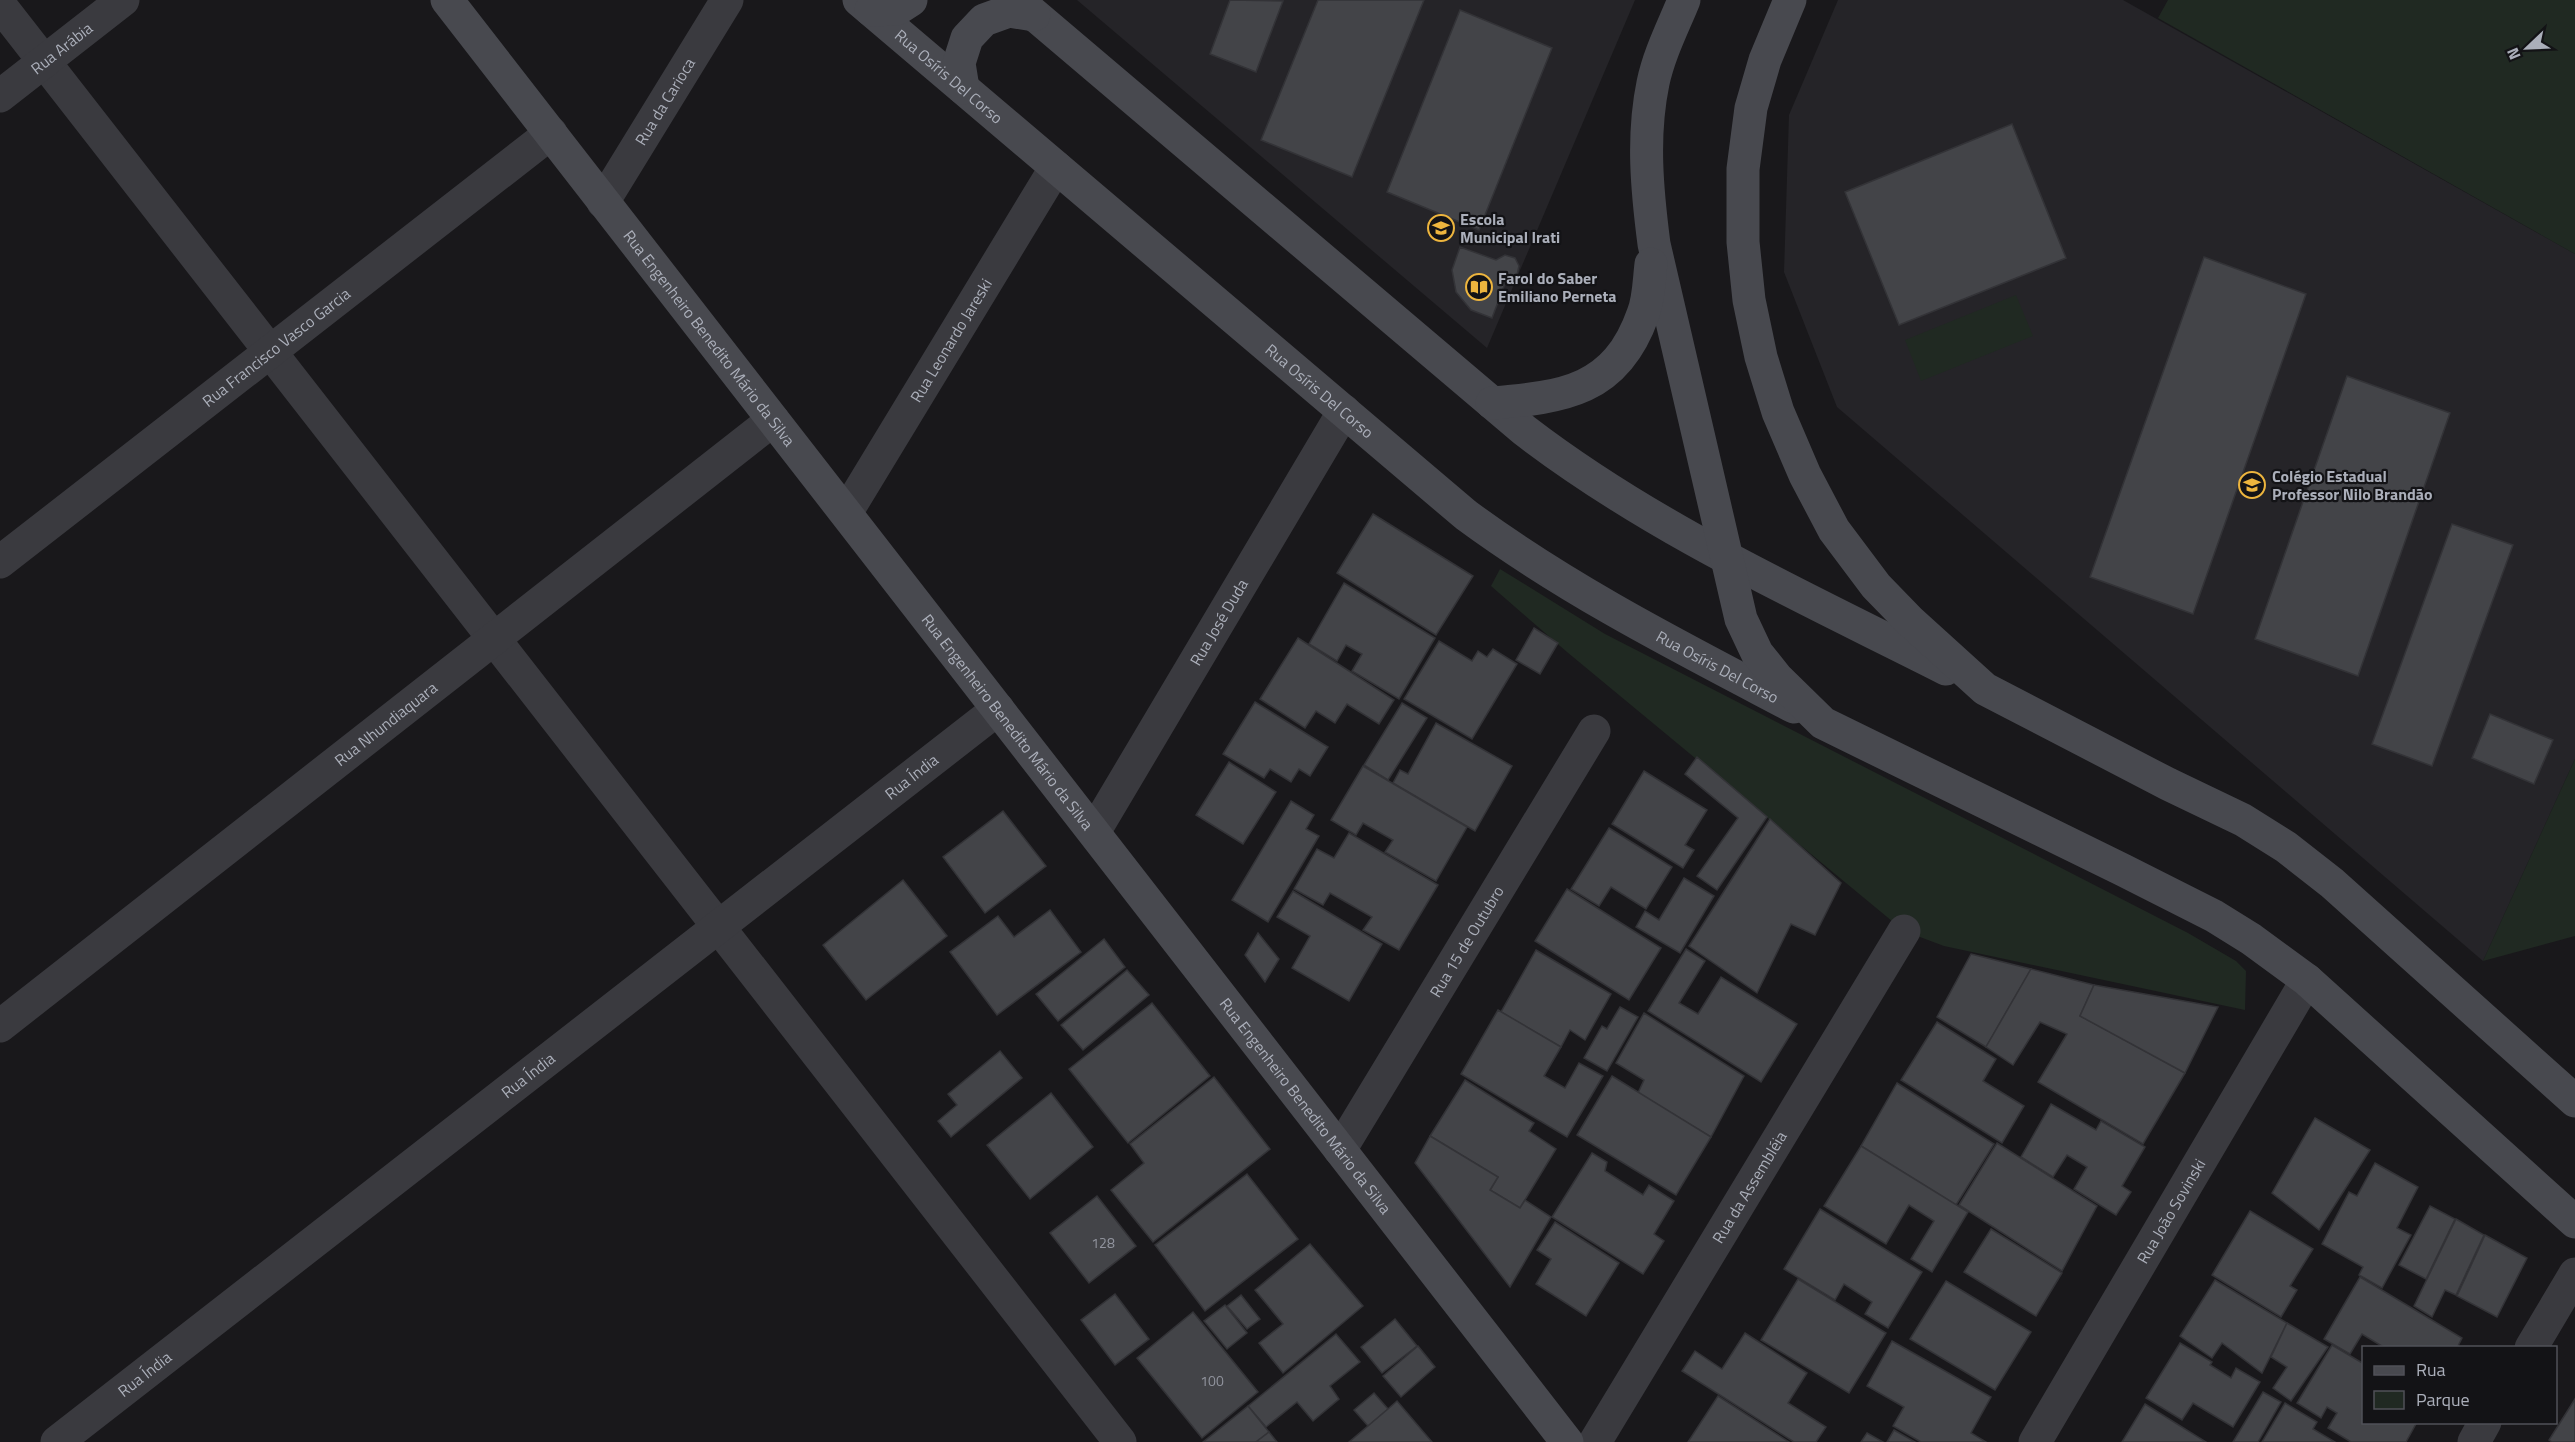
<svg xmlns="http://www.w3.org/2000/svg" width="2575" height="1442" font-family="'Titillium Web',sans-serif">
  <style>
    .built { fill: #252428 }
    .green { fill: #202922 }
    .building { fill: #434448; stroke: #333337; stroke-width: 1.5 }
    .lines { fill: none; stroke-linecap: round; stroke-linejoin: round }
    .street { stroke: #3a3a3f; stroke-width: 33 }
    .secondary { stroke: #48494f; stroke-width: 33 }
    .labels { text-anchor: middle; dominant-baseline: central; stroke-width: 4.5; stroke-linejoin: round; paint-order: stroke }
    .number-label { font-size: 14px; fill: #91949e }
    .street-label { font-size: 16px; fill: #abafba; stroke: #131316 }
    .poi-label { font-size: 16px; font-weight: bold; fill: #abafba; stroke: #131316; text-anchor: start }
  </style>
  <rect width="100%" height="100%" fill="#19181b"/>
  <!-- built -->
  <g class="built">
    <path d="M 1077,0 L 1635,0 L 1487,348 Z"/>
    <path d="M 1838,0 L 2123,0 L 2575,254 L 2575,759 L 2483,961 L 1837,407 L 1784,272 L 1789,115 Z"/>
  </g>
  <!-- green -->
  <g class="green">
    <path d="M 2168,0 L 2575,0 L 2575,254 L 2158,18 Z"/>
    <path d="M 2016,295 L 2033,336 L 1921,381 L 1905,340 Z"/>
    <path d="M 1500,569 L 1605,634 L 2188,933 L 2236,961 L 2246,971 L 2245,1010 L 1944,946 L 1904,931 L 1567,652 L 1491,586 Z"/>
    <path d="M 2575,759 L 2575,936 L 2483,961 Z"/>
  </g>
  <!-- building -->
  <g class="building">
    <path d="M 1230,0 L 1283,1 L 1256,72 L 1210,54 Z"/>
    <path d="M 1318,0 L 1424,0 L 1352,177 L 1261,140 Z"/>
    <path d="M 1460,10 L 1552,48 L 1479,230 L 1387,192 Z"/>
    <path d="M 2012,124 L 2066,258 L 1899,325 L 1845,192 Z"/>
    <path d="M 1460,247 L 1496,260 L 1505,255 L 1515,258 L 1519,266 L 1517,275 L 1506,281 L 1492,318 L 1471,310 L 1456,292 L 1452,270 Z"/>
    <path d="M 2204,257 L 2306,294 L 2193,614 L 2090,577 Z"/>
    <path d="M 2347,376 L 2450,413 L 2358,676 L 2255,639 Z"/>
    <path d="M 1373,514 L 1473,576 L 1436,635 L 1337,573 Z"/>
    <path d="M 2452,524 L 2513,545 L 2432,766 L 2372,744 Z"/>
    <path d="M 1344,583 L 1435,638 L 1399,699 L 1352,671 L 1362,654 L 1346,645 L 1337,661 L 1309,644 Z"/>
    <path d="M 1534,628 L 1558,643 L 1540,674 L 1516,660 Z"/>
    <path d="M 1298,638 L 1394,700 L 1379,724 L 1347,704 L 1335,723 L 1316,711 L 1305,728 L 1260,699 Z"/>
    <path d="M 1439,641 L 1472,661 L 1478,651 L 1487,657 L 1493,649 L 1517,664 L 1472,739 L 1404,699 Z"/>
    <path d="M 1255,702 L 1328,747 L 1310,776 L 1299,769 L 1291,782 L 1270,769 L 1264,778 L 1223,754 Z"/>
    <path d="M 1402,703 L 1427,718 L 1388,780 L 1364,765 Z"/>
    <path d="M 2490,714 L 2553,740 L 2534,784 L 2472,758 Z"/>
    <path d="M 1436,723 L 1512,766 L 1475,831 L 1393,783 L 1400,770 L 1408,774 Z"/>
    <path d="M 1697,757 L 1767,817 L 1717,890 L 1697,876 L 1738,818 L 1685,774 Z"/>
    <path d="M 1229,762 L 1276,792 L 1243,844 L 1196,815 Z"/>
    <path d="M 1363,766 L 1467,827 L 1436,881 L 1385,852 L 1393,840 L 1363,823 L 1356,835 L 1331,820 Z"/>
    <path d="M 1644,771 L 1707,810 L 1685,845 L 1694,850 L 1683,868 L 1612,824 Z"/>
    <path d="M 1291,801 L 1314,815 L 1306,829 L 1319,836 L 1268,922 L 1232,900 Z"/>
    <path d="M 1003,811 L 1046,866 L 985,913 L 943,857 Z"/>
    <path d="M 1770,819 L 1841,883 L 1815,935 L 1791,924 L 1757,993 L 1689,946 Z"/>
    <path d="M 1609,828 L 1672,867 L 1646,909 L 1611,887 L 1599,906 L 1571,889 Z"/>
    <path d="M 1349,833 L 1438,885 L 1399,950 L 1363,930 L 1372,917 L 1330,893 L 1323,905 L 1294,889 L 1317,849 L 1334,858 Z"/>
    <path d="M 1684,878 L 1714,896 L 1680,953 L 1636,927 L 1645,911 L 1659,920 Z"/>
    <path d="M 903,880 L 947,936 L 866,1000 L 823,945 Z"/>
    <path d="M 1567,889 L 1661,948 L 1629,1000 L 1535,941 Z"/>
    <path d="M 1293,891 L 1382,944 L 1349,1001 L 1292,968 L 1310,936 L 1277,917 Z"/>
    <path d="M 1050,910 L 1081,952 L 997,1015 L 950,952 L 998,916 L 1014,937 Z"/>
    <path d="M 1258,933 L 1279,959 L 1265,982 L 1245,955 Z"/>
    <path d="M 1104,939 L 1125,967 L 1058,1021 L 1036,994 Z"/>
    <path d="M 1686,949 L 1705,961 L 1679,1003 L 1698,1014 L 1721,977 L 1797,1024 L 1761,1082 L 1648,1011 Z"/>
    <path d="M 1536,950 L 1611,994 L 1585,1040 L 1570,1030 L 1561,1047 L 1501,1012 Z"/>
    <path d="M 1971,954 L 2031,969 L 1986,1047 L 1937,1017 Z"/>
    <path d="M 2031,969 L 2094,985 L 2080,1016 L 2185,1073 L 2143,1144 L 2038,1082 L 2067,1034 L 2040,1022 L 2013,1065 L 1986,1047 Z"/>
    <path d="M 1127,970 L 1149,995 L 1083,1050 L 1061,1025 Z"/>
    <path d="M 2094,985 L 2218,1007 L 2185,1073 L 2080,1016 Z"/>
    <path d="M 1152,1003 L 1210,1076 L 1128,1143 L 1069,1069 Z"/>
    <path d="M 1620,1007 L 1638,1017 L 1607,1071 L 1584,1058 L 1602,1026 L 1607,1029 Z"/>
    <path d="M 1498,1010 L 1561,1047 L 1544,1076 L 1565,1088 L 1579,1063 L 1603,1076 L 1567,1137 L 1461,1074 Z"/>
    <path d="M 1644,1013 L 1744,1076 L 1711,1137 L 1638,1093 L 1644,1080 L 1616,1063 Z"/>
    <path d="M 1937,1022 L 1996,1059 L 1983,1081 L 2024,1106 L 2002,1143 L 1901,1080 Z"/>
    <path d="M 1000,1051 L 1022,1078 L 951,1137 L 938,1121 L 957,1105 L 948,1094 Z"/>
    <path d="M 1612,1076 L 1711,1137 L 1676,1195 L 1577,1135 Z"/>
    <path d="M 1214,1077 L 1270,1149 L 1153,1242 L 1111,1190 L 1144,1163 L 1130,1144 Z"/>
    <path d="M 1465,1080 L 1534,1123 L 1529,1131 L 1556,1149 L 1520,1208 L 1490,1190 L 1498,1177 L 1430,1136 Z"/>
    <path d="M 1897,1083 L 1994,1144 L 1956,1205 L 1861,1146 Z"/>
    <path d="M 1051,1093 L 1093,1147 L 1030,1199 L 987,1145 Z"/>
    <path d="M 2051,1104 L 2096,1130 L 2101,1121 L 2145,1147 L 2122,1186 L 2131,1192 L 2116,1215 L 2074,1189 L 2087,1167 L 2067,1155 L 2053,1177 L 2021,1157 Z"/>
    <path d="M 2315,1118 L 2370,1150 L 2319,1230 L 2272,1193 Z"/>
    <path d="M 1430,1136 L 1498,1177 L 1490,1190 L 1520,1208 L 1525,1200 L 1551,1217 L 1510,1287 L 1415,1163 Z"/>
    <path d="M 1997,1143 L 2097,1206 L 2062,1271 L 1959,1205 Z"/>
    <path d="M 1861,1146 L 1968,1212 L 1932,1272 L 1911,1259 L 1934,1221 L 1909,1205 L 1886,1244 L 1824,1206 Z"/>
    <path d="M 1592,1153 L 1607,1162 L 1605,1171 L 1643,1195 L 1649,1185 L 1674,1201 L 1654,1234 L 1664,1241 L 1643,1274 L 1552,1217 Z"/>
    <path d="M 2375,1163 L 2418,1187 L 2397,1228 L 2411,1235 L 2382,1288 L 2359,1275 L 2363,1267 L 2322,1244 L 2349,1192 L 2357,1196 Z"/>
    <path d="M 1247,1174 L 1298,1239 L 1205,1311 L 1155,1245 Z"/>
    <path d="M 1097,1196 L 1136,1246 L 1089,1283 L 1050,1233 Z"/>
    <path d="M 2430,1206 L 2455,1219 L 2426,1279 L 2399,1265 Z"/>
    <path d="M 1820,1209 L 1922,1272 L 1888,1328 L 1865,1314 L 1872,1302 L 1844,1284 L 1835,1300 L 1784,1269 Z"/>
    <path d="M 2250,1211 L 2313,1249 L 2290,1286 L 2297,1290 L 2281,1317 L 2212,1275 Z"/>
    <path d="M 2456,1219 L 2484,1235 L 2456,1295 L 2445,1290 L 2432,1317 L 2414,1306 Z"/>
    <path d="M 1555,1222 L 1619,1263 L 1586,1316 L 1536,1284 L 1551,1259 L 1537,1250 Z"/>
    <path d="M 1991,1229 L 2062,1273 L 2036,1316 L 1964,1272 Z"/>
    <path d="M 2485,1235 L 2527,1258 L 2497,1317 L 2457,1296 Z"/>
    <path d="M 1310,1244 L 1363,1306 L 1283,1373 L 1259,1343 L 1283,1324 L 1255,1290 Z"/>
    <path d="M 2360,1277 L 2462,1338 L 2457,1348 L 2385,1348 L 2362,1334 L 2350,1354 L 2324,1339 Z"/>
    <path d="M 1798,1279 L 1886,1333 L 1849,1393 L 1761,1340 Z"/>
    <path d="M 2215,1280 L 2287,1323 L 2262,1373 L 2222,1343 L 2212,1358 L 2180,1336 Z"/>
    <path d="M 1946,1281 L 2031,1332 L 1995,1390 L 1910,1339 Z"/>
    <path d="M 1115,1294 L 1149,1339 L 1115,1365 L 1081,1320 Z"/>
    <path d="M 1241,1295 L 1260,1319 L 1247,1329 L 1227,1306 Z"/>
    <path d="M 1225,1305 L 1247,1333 L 1227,1349 L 1204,1321 Z"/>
    <path d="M 1193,1312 L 1258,1392 L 1202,1438 L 1137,1358 Z"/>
    <path d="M 1395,1319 L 1417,1346 L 1382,1373 L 1361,1347 Z"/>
    <path d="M 2287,1323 L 2328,1347 L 2291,1401 L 2273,1388 L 2287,1367 L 2271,1357 Z"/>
    <path d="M 1745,1333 L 1807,1373 L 1788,1403 L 1826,1427 L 1816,1442 L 1794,1442 L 1682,1371 L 1695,1351 L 1722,1369 Z"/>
    <path d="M 1336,1334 L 1360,1362 L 1330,1386 L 1339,1399 L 1313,1421 L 1297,1402 L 1266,1427 L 1248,1406 Z"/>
    <path d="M 1892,1341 L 1991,1397 L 1971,1433 L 1986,1442 L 1921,1442 L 1893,1426 L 1904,1407 L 1867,1386 Z"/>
    <path d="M 2180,1343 L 2212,1362 L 2210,1365 L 2231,1378 L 2236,1368 L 2260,1382 L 2233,1427 L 2193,1403 L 2182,1420 L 2146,1398 Z"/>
    <path d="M 2332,1345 L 2364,1364 L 2364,1422 L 2417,1422 L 2406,1442 L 2351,1442 L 2328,1428 L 2337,1413 L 2327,1407 L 2321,1418 L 2297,1403 Z"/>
    <path d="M 1418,1346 L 1435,1367 L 1401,1397 L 1383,1376 Z"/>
    <path d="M 2263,1392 L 2281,1402 L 2258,1442 L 2233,1442 Z"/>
    <path d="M 1374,1393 L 1388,1409 L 1368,1426 L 1354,1410 Z"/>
    <path d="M 1718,1396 L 1789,1442 L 1688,1442 Z"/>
    <path d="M 2575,1399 L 2575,1442 L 2552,1442 L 2549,1440 Z"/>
    <path d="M 1397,1401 L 1432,1442 L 1349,1442 L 1388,1409 Z"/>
    <path d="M 2285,1403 L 2317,1422 L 2313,1429 L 2335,1442 L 2262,1442 Z"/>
    <path d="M 2145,1404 L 2206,1442 L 2122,1442 Z"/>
    <path d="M 1248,1406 L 1269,1432 L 1256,1442 L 1203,1442 Z"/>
    <path d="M 1894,1430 L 1915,1442 L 1887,1442 Z"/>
    <path d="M 1269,1432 L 1277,1442 L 1256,1442 Z"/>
    <path d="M 1867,1433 L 1883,1442 L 1861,1442 Z"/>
  </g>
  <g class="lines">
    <!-- street -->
    <g class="street">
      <path d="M 0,5 L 1120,1442"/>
      <path id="s1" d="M 0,96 L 123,0"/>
      <path id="s2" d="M 603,202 L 727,0"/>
      <path id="s3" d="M 846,513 L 1056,167"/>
      <path id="s4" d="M 0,562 L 551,133"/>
      <path id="s5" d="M 1094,832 L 1344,411"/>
      <path id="s6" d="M 0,1026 L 773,420"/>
      <path id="s7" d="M 1340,1150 L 1594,731"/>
      <path d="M 2531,1348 L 2575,1274"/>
      <path id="s8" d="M 57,1442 L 998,709"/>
      <path id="s9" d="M 1595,1442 L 1904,931"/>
      <path id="s10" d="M 2035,1442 L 2307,980"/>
      <path d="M 2474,1442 L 2485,1422"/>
    </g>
    <!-- secondary -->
    <g class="secondary">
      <path id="s11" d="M 447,0 L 1567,1442"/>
      <path id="s12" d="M 859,0 L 1466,515 C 1569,591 1682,648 1794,707"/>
      <path d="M 1017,0 L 1524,430 C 1653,529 1802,596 1946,669"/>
      <path d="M 1684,0 C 1673,27 1659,54 1653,83 C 1642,136 1647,190 1654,244 L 1741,619 L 1757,653 L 1777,678 L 1823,723 L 2123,870 L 2214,916 L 2251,939 L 2307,980 L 2575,1222"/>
      <path d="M 1790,0 L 1765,60 L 1751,108 L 1743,169 L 1743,242 L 1749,300 L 1761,357 L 1778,412 L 1805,475 L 1834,530 L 1876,586 L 1910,621 L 1985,689 L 2168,784 L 2243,820 L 2286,847 L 2332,883 L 2575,1101"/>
      <path d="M 871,10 L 897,9 L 911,0"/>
      <path d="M 963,88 L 959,63 L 967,38 L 984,20 L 1009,11 L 1034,15"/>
      <path d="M 1492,403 C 1564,397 1616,391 1643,314 C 1649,299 1649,280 1651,264"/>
    </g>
  </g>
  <!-- icons -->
  <defs>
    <symbol id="school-ring" viewBox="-11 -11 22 22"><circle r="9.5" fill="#131316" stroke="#edb53e" stroke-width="1.5"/><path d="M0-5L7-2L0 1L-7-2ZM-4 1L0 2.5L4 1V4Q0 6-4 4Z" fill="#edb53e"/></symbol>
    <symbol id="library-ring" viewBox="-11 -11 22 22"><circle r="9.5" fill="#131316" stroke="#edb53e" stroke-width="1.5"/><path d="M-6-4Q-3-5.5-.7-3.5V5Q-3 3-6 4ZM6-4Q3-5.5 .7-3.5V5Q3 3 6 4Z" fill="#edb53e"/></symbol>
  </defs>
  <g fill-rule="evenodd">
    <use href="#school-ring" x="1426" y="213" width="30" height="30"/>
    <use href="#library-ring" x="1464" y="272" width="30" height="30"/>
    <use href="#school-ring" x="2237" y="470" width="30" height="30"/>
  </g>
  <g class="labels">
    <!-- number labels -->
    <g class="number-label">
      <text x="1103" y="1242">128</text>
      <text x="1212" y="1380">100</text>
    </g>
    <!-- street labels -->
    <g class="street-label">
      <text stroke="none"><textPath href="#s1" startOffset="78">Rua Arábia</textPath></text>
      <text stroke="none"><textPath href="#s12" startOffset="118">Rua Osíris Del Corso</textPath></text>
      <text stroke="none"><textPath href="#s2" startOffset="118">Rua da Carioca</textPath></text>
      <text stroke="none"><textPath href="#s11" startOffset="428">Rua Engenheiro Benedito Mário da Silva</textPath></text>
      <text stroke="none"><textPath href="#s3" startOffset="202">Rua Leonardo Jareski</textPath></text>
      <text stroke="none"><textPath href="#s4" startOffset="350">Rua Francisco Vasco Garcia</textPath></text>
      <text stroke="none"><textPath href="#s12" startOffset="604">Rua Osíris Del Corso</textPath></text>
      <text stroke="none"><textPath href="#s5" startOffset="244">Rua José Duda</textPath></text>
      <text stroke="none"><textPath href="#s12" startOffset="1090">Rua Osíris Del Corso</textPath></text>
      <text stroke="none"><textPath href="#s11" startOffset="914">Rua Engenheiro Benedito Mário da Silva</textPath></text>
      <text stroke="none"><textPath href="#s6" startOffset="490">Rua Nhundiaquara</textPath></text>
      <text stroke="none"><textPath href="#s8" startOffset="1083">Rua Índia</textPath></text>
      <text stroke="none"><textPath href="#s7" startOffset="244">Rua 15 de Outubro</textPath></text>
      <text stroke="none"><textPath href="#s8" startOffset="597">Rua Índia</textPath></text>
      <text stroke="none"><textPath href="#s11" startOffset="1400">Rua Engenheiro Benedito Mário da Silva</textPath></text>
      <text stroke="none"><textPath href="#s9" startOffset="298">Rua da Assembléia</textPath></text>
      <text stroke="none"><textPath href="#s10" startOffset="268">Rua João Sovinski</textPath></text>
      <text stroke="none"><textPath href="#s8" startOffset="111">Rua Índia</textPath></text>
    </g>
    <!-- poi labels -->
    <g class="poi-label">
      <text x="1460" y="219">Escola<tspan x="1460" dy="18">Municipal Irati</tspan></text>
      <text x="1498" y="278">Farol do Saber<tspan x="1498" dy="18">Emiliano Perneta</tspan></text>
      <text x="2272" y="476">Colégio Estadual<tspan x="2272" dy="18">Professor Nilo Brandão</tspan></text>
    </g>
  </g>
  <!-- legend -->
  <rect x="2362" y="1346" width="195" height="78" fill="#131316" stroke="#505158" stroke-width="1.5"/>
  <rect x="2374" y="1366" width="30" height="9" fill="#48494f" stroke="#505158" stroke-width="1.5"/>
  <text x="2416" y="1376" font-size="18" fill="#abafba">Rua</text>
  <rect x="2374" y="1391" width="30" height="18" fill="#202922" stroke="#505158" stroke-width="1.5"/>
  <text x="2416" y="1406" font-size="18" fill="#abafba">Parque</text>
  <!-- north arrow -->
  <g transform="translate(2527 48) rotate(247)" stroke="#131316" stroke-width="4.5" paint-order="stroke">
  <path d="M0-4.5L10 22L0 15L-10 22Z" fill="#abafba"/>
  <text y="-9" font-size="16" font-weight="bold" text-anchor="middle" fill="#abafba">N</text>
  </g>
</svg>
